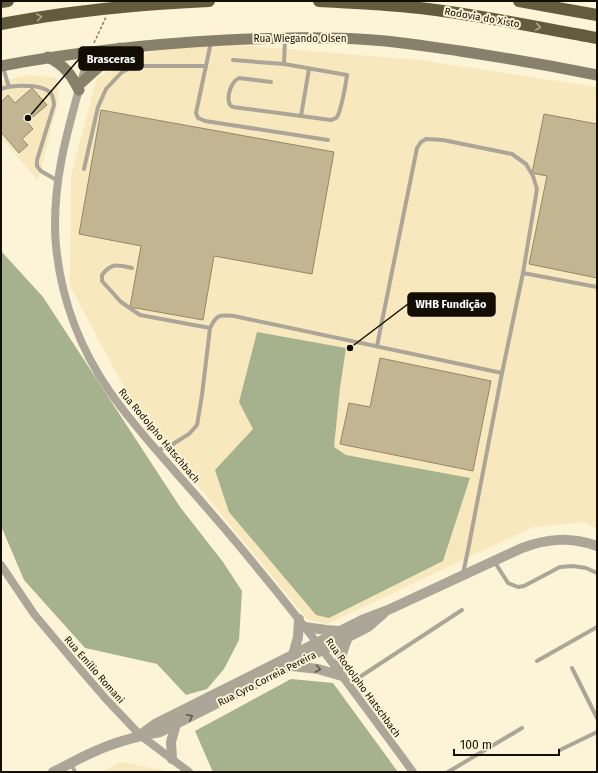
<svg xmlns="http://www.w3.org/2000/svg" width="598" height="773" font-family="'Fira Sans',sans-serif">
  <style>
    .built { fill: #f8e8bd }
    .forest { fill: #a6b28d }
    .building { fill: #c1b592; stroke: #938766 }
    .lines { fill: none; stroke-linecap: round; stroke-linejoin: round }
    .path { stroke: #847d69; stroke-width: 1.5; stroke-dasharray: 3 2; stroke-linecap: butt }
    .service { stroke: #aba697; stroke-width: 4 }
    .minor { stroke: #aba697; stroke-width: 8 }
    .tertiary { stroke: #aba697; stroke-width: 10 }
    .secondary { stroke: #88806a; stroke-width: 11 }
    .trunk { stroke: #645a3e; stroke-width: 12 }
    .oneway { stroke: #b0a68a }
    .oneway2 { stroke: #5f5a4d }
    .labels { text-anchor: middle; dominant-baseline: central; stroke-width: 4; stroke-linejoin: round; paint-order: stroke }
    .street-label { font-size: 10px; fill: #130e03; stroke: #fdf3d6 }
    .leader { fill: none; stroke: #130e03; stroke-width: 1.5 }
    .callout-dot { fill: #130e03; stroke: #fdf3d6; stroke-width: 1.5 }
    .callout { fill: #130e03; stroke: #130e03; stroke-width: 1.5 }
    .callout-label { font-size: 11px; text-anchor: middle; font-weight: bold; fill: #fff }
  </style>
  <rect width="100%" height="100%" fill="#fdf3d6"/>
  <!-- built -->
  <g class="built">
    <path d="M 225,44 L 420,60 L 597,87 L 597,529 L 585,522 L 533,527 L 327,624 L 307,619 L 136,410 L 70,286 L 71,175 L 97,77 L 158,49 Z"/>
    <path d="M 29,75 L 57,78 L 59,98 L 38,181 L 1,137 L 1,81 Z"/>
    <path d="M 122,762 L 167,771 L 168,772 L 102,772 Z"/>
  </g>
  <!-- forest -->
  <g class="forest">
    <path d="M 1,251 L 43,297 L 180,507 L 223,562 L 242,591 L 239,640 L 224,669 L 207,689 L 186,695 L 157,664 L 85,648 L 24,580 L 1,526 Z"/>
    <path d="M 257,332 L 346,348 L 340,388 L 334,447 L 346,455 L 470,478 L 443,561 L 329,618 L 316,615 L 229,512 L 215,470 L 253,429 L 239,402 Z"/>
    <path d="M 291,679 L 333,683 L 398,772 L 214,772 L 212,770 L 195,731 Z"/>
  </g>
  <!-- building -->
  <g class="building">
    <path d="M 32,88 L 47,105 L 27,122 L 33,129 L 22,139 L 28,145 L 19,153 L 1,132 L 1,102 L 8,95 L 15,103 Z"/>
    <path d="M 101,110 L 334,152 L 312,274 L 214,256 L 203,320 L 130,307 L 141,246 L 79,234 Z"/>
    <path d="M 544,114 L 597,124 L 597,278 L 529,264 L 547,176 L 532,173 Z"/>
    <path d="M 380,358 L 491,381 L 473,471 L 340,444 L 349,403 L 370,407 Z"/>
  </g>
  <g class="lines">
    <!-- path -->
    <path class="path" d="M 94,43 L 106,17"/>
    <!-- service -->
    <g class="service">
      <path d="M 211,42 L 196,113 L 198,118 L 205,121 L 328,140"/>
      <path d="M 233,60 L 284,64 L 347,75 C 346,83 341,111 337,117 C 335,119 334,119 331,120 L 233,107 C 231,106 229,105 229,102 C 227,94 232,81 239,78 L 271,82"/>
      <path d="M 284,64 L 285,38"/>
      <path d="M 3,67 L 7,81 L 9,86"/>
      <path d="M 1,89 C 13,85 45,83 52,95 C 53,98 54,102 54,105 L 37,160 L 37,166 L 41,171 L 58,181"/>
      <path d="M 301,116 L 309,69"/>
      <path d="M 84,169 L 98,107 L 106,89 L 122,72 L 134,66 L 206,66"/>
      <path d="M 132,268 C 117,265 112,262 102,275 L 102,281 L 121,302 L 140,315 L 210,328"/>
      <path d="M 523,273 L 597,287"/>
      <path d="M 377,346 L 417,148 L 421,142 L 426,139 L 443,140 L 512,154 L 526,164 L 533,176 L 537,189 L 523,273 L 502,373 L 469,545 L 463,574"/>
      <path d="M 156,450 L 168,447 L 189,434 L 197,425 L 202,395 L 210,328 C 217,314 219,315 234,316 L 502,373"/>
      <path d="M 494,561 L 508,583 L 518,587 L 524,586 L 560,567 L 573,566 L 586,568 L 597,573"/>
      <path d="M 537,661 L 597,627"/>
      <path d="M 572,668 L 597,718"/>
      <path d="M 349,684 L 462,610"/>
      <path d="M 560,750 L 597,732"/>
      <path d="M 71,763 L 75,772"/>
      <path d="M 448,772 L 522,728"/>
    </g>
    <!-- minor -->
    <g class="minor">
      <path d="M 90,51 C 72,115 50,179 56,246 C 61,298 80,349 110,392 C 128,418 150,443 171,467 C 201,501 231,535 259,570 C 313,635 363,704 413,772"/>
      <path d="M 1,565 L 34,614 L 81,670 L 106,699 L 140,735 L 189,772"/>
    </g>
    <!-- tertiary -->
    <g class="tertiary">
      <path d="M 305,627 L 326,630 L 339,631"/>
      <path d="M 293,655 L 298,637 L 299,619"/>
      <path d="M 292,666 L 318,669 L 342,676"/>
      <path d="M 338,671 C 340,659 343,649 348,637"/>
      <path d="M 140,735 L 155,724 L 362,620 L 388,610 L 522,548 C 548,538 571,537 597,546"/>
      <path d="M 172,759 L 171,742 L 176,724"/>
      <path d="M 53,772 C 68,765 83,756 98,750 C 118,741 139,736 160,732 L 368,627 L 383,614"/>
    </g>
    <!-- secondary -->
    <g class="secondary">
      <path d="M 48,57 C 64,65 71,74 79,90"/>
      <path d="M 1,66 C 75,52 150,44 226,40 C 275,38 324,36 373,40 C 402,42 431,47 460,51 C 506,58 552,66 597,75"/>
      <path d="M 81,83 L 120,48"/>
    </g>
    <!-- trunk -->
    <g class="trunk">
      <path d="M 319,1 C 355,3 392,4 428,9 C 485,16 541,28 597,38"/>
      <path d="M 519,1 L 597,15"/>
      <path d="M 1,2 L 8,1"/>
      <path d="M 1,24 C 70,11 139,4 209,1"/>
    </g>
  </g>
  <!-- one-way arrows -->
  <defs><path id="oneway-chevron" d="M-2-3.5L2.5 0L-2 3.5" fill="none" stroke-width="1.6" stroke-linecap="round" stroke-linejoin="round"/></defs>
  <g class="oneway">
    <use href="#oneway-chevron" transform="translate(39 17) rotate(-10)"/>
    <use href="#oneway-chevron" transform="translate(538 27) rotate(10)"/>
  </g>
  <g class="oneway2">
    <use href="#oneway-chevron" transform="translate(318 669) rotate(11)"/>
    <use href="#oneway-chevron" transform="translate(190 717) rotate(-27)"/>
  </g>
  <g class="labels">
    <!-- street labels -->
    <g class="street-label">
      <text transform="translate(482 18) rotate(10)">Rodovia do Xisto</text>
      <text x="300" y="39">Rua Wiegando Olsen</text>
      <text transform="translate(159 436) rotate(50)">Rua Rodolpho Hatschbach</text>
      <text transform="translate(94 670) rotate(49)">Rua Emílio Romani</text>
      <text transform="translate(267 679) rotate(-27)">Rua Cyro Correia Pereira</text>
      <text transform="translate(363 688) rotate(54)">Rua Rodolpho Hatschbach</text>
    </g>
  </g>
  <!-- callouts -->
  <path class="leader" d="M28 118L79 59M350 348L408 304"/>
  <g class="callout-dot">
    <circle cx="28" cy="118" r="4"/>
    <circle cx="350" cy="348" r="4"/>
  </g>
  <g class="callout">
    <rect x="79" y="47" width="64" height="23" rx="4"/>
    <rect x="408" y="293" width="87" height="23" rx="4"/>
  </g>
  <g class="callout-label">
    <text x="111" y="63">Brasceras</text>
    <text x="451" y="308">WHB Fundição</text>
  </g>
  <!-- border -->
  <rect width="598" height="773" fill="none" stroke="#130e03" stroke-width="4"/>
  <!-- scale -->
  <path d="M454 749v6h105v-6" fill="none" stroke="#130e03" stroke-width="2"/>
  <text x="460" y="749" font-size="12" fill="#130e03" stroke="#fdf3d6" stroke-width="3" paint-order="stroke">100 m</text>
</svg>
